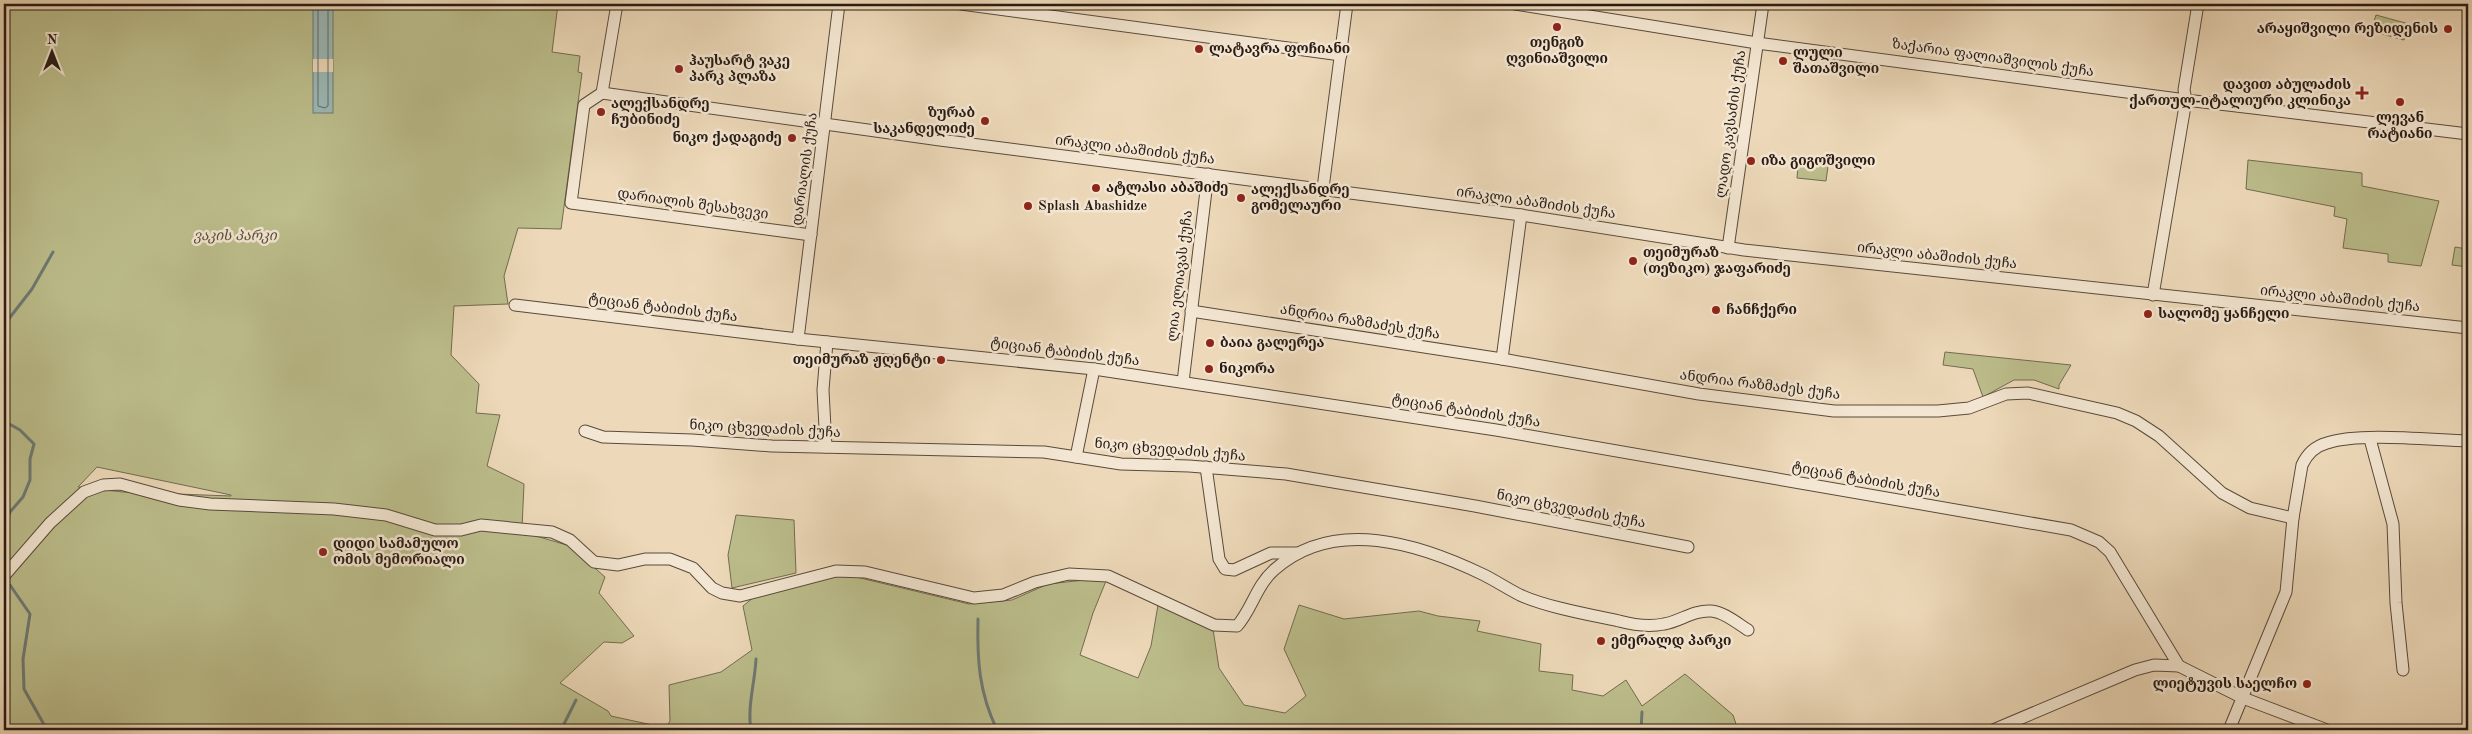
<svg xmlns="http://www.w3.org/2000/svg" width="2472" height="734" font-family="'Old Standard TT','Noto Serif Georgian',serif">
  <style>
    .green { fill: #bcbe8c; stroke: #726c50; fill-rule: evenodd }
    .water { fill: #9bb9b7; stroke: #6d7a75 }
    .pier { fill: #edd9b9 }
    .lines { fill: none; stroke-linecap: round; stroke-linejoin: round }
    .shore { stroke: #626a65; stroke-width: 1 }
    .stream { stroke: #6d7a75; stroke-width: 3 }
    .minor-casing { stroke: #594a3c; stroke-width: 13 }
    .minor { stroke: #f3e6d2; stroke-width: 11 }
    .poi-dot { fill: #8f2418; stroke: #f3e6d2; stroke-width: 2 }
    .labels { text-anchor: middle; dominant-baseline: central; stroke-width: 5; stroke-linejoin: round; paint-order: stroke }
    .poi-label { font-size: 14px; font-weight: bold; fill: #281b13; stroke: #f3e6d2; text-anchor: start }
    .street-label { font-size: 14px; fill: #281b13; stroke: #f3e6d2 }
    .park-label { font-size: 14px; font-style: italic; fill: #544c37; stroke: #f3e6d2 }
  </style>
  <rect width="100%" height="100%" fill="#edd9b9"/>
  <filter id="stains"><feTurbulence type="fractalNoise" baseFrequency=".004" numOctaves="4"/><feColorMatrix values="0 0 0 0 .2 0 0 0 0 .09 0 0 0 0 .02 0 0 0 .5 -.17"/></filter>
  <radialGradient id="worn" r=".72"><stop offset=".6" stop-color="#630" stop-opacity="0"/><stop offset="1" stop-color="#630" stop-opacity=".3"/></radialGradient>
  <!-- green -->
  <g class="green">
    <path d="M 4,4 L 558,4 L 552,52 L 580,56 L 578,72 L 582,73 L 561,229 L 518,228 L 504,276 L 508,304 L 454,306 L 451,355 L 479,384 L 476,413 L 500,415 L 487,466 L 524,484 L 522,528 L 526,533 L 570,546 L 605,577 L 599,593 L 634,636 L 622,643 L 604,642 L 560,683 L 608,711 L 611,716 L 666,728 L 670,721 L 669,685 L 721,672 L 752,650 L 743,606 L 754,597 L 831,576 L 852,576 L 969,604 L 1012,600 L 1048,584 L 1094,579 L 1106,581 L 1093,613 L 1080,655 L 1138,678 L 1151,646 L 1158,605 L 1213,629 L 1219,668 L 1244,705 L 1285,713 L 1306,696 L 1284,649 L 1299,605 L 1344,619 L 1419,611 L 1438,616 L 1480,621 L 1477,631 L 1541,644 L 1539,671 L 1573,675 L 1572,690 L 1603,696 L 1626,680 L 1642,706 L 1685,674 L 1733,715 L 1738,730 L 4,730 ZM 97,467 L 231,495 L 231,496 L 123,492 L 78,487 Z"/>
    <path d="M 2376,15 L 2409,24 L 2404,40 L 2371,31 Z"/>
    <path d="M 1799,156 L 1829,159 L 1826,181 L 1797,178 Z"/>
    <path d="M 2248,160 L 2362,173 L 2362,186 L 2439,201 L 2421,266 L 2388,262 L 2388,254 L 2343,248 L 2347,219 L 2334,216 L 2335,207 L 2246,189 Z"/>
    <path d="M 2468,239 L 2468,267 L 2452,265 L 2455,247 L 2467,249 Z"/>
    <path d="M 1945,352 L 2071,365 L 2059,385 L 2059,389 L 2034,380 L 2014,380 L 1983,397 L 1973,369 L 1943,365 Z"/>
    <path d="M 736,515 L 794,520 L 796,573 L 732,588 L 728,555 Z"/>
  </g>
  <!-- water -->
  <rect class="water" x="313" y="4" width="20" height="109"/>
  <!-- pier -->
  <rect class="pier" x="313" y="59" width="20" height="13"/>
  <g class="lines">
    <!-- shore -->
    <path class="shore" d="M 318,4 L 318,106 L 325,108 L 328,106 L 328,4"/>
    <!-- stream -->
    <g class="stream">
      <path d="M 4,325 L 32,289 L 53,252"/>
      <path d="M 4,421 L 20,430 L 34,444 L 30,459 L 30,480 L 23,497 L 10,512 L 4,529"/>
      <path d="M 10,585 L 30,614 L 23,659 L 24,689 L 47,730"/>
      <path d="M 978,619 C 977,661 979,692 997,730"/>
      <path d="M 561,730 L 576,700"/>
      <path d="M 615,730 L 616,725"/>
      <path d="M 751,730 C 747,707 755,682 756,659"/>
      <path d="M 1641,730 L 1642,712"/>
    </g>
    <defs>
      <g id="minor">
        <path d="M 617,4 L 602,93 L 584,105 L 571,203 L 811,235"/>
        <path d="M 961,4 L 1341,55"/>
        <path d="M 1515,4 L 1757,43 L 2186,100 L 2468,134"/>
        <path d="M 602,93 L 940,140 L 1521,215 L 1744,250 L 2468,328"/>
        <path d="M 1323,188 L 1347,4"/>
        <path d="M 1728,248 L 1763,4"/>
        <path d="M 2153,295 L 2186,100 L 2184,90 L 2198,4"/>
        <path d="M 515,305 L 798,339 L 1094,369 L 1496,430 L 2071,530 L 2099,542 L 2110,552 L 2179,666 L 2243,698 L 2327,730"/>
        <path d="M 1191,311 L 1502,359 L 1699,394 L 1834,411 L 1938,411 L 1969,408 L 2006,394 L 2028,393 L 2117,413 L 2136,421 L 2159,436 L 2222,493 L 2250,508 L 2293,518"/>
        <path d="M 798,339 L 839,4"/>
        <path d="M 1502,359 L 1521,215"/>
        <path d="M 1183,382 L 1208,174"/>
        <path d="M 585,431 L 603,437 L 692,440 L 772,446 L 1044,452 L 1121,464 L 1189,466 L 1286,474 L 1475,506 L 1688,547"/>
        <path d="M 2370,439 L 2393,524 L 2396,603 L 2403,670"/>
        <path d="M 826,447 L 823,390 L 827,342"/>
        <path d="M 1076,457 L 1094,369"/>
        <path d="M 1206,467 L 1219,559 L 1225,569 L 1234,570 L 1271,553 L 1298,553"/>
        <path d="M 4,576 L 50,523 L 84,492 L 103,485 L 120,484 L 179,500 L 210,504 L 334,509 L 386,515 L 435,530 L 461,530 L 481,525 L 552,532 L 570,540 L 594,562 L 618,565 L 645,559 L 670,559 L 693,568 L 712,588 L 722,593 L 740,596 L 836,571 L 865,572 L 974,598 L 1003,595 L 1035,582 L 1069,574 L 1108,576 L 1214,625 L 1237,626 C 1252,609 1256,586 1274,570 C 1334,516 1420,544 1484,575 C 1496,581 1508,589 1520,595 C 1546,607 1591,615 1619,621 C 1634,625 1649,627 1664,624 C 1681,621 1693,610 1711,611 C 1724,612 1737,623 1748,630"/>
        <path d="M 1993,730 L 2135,670 L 2154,665 L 2179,666"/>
        <path d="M 2229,730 L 2286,592 L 2293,518 L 2302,465 C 2307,454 2316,446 2327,443 C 2360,432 2431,440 2468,441"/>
      </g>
    </defs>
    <!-- minor casing -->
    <use href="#minor" class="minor-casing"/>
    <!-- minor -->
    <use href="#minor" class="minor"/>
  </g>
  <!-- markers -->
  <g class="poi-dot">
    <circle cx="1557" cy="27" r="5"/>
    <circle cx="2448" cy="29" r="5"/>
    <circle cx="1199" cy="49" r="5"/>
    <circle cx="1783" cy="61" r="5"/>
    <circle cx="679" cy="69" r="5"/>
    <path d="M2359.5 85.5h5v5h5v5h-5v5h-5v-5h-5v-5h5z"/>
    <circle cx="2400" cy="102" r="5"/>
    <circle cx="601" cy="112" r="5"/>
    <circle cx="985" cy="121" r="5"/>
    <circle cx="792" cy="138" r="5"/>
    <circle cx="1751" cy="161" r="5"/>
    <circle cx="1096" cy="188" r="5"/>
    <circle cx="1241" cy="198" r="5"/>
    <circle cx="1028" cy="206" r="5"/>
    <circle cx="1633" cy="261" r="5"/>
    <circle cx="1716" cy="310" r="5"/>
    <circle cx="2148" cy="314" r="5"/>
    <circle cx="1210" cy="343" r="5"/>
    <circle cx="941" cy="360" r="5"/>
    <circle cx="1209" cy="369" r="5"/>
    <circle cx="323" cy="552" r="5"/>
    <circle cx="1601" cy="641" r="5"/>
    <circle cx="2307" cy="684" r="5"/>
  </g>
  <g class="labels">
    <!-- poi labels -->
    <g class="poi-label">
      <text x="2438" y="29" text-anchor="end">არაყიშვილი რეზიდენის</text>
      <text x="1557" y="43" text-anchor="middle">თენგიზ<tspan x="1557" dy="16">ღვინიაშვილი</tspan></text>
      <text x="1209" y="49">ლატავრა ფოჩიანი</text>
      <text x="1793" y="53">ლული<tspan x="1793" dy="16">შათაშვილი</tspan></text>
      <text x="689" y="61">ჰაუსარტ ვაკე<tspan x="689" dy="16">პარკ პლაზა</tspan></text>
      <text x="2351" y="85" text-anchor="end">დავით აბულაძის<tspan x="2351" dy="16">ქართულ-იტალიური კლინიკა</tspan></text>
      <text x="611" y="104">ალექსანდრე<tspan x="611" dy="16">ჩუბინიძე</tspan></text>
      <text x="975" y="113" text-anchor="end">ზურაბ<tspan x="975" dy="16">საკანდელიძე</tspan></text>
      <text x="2400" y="118" text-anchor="middle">ლევან<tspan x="2400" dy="16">რატიანი</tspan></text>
      <text x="782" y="138" text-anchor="end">ნიკო ქადაგიძე</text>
      <text x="1761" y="161">იზა გიგოშვილი</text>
      <text x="1106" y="188">ატლასი აბაშიძე</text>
      <text x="1251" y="190">ალექსანდრე<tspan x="1251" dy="16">გომელაური</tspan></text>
      <text x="1038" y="206">Splash Abashidze</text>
      <text x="1643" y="253">თეიმურაზ<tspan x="1643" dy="16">(თეზიკო) ჯაფარიძე</tspan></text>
      <text x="1726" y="310">ჩანჩქერი</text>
      <text x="2158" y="314">სალომე ყანჩელი</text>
      <text x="1220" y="343">ბაია გალერეა</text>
      <text x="931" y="360" text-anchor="end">თეიმურაზ ჟღენტი</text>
      <text x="1219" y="369">ნიკორა</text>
      <text x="333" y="544">დიდი სამამულო<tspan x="333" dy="16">ომის მემორიალი</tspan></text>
      <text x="1611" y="641">ემერალდ პარკი</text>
      <text x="2297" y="684" text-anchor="end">ლიეტუვის საელჩო</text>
    </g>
    <!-- street labels -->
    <g class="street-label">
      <text transform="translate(1993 58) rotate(8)">ზაქარია ფალიაშვილის ქუჩა</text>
      <text transform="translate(1731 124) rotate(-82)">ლადო კავსაძის ქუჩა</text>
      <text transform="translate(1135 150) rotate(7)">ირაკლი აბაშიძის ქუჩა</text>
      <text transform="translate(805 169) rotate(-82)">დარიალის ქუჩა</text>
      <text transform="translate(1536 203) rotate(8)">ირაკლი აბაშიძის ქუჩა</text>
      <text transform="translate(693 204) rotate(8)">დარიალის შესახვევი</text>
      <text transform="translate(1937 256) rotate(6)">ირაკლი აბაშიძის ქუჩა</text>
      <text transform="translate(1180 276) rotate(-83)">ლია ელიავას ქუჩა</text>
      <text transform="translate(2340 299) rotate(6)">ირაკლი აბაშიძის ქუჩა</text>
      <text transform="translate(663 308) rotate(7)">ტიციან ტაბიძის ქუჩა</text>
      <text transform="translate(1360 322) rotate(9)">ანდრია რაზმაძეს ქუჩა</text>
      <text transform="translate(1065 352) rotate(7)">ტიციან ტაბიძის ქუჩა</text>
      <text transform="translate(1760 385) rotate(7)">ანდრია რაზმაძეს ქუჩა</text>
      <text transform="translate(1466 411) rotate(9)">ტიციან ტაბიძის ქუჩა</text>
      <text transform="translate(765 429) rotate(3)">ნიკო ცხვედაძის ქუჩა</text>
      <text transform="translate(1170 450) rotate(5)">ნიკო ცხვედაძის ქუჩა</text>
      <text transform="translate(1866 480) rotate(10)">ტიციან ტაბიძის ქუჩა</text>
      <text transform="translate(1571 509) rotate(11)">ნიკო ცხვედაძის ქუჩა</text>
    </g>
    <!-- park labels -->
    <g class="park-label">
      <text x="235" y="236">ვაკის პარკი</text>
    </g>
  </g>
  <!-- margin -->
  <rect width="2472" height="734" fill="none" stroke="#edd9b9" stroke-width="20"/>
  <rect x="5" y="5" width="2462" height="724" fill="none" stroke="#281b13" stroke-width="2.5"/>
  <rect x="10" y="10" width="2452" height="714" fill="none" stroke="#281b13"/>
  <!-- north arrow -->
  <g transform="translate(52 52)" stroke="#f3e6d2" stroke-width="4" paint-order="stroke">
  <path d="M0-4L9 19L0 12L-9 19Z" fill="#281b13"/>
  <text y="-8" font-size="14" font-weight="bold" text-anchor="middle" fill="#281b13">N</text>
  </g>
  <rect width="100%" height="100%" filter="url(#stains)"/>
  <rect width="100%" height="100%" fill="url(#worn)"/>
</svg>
